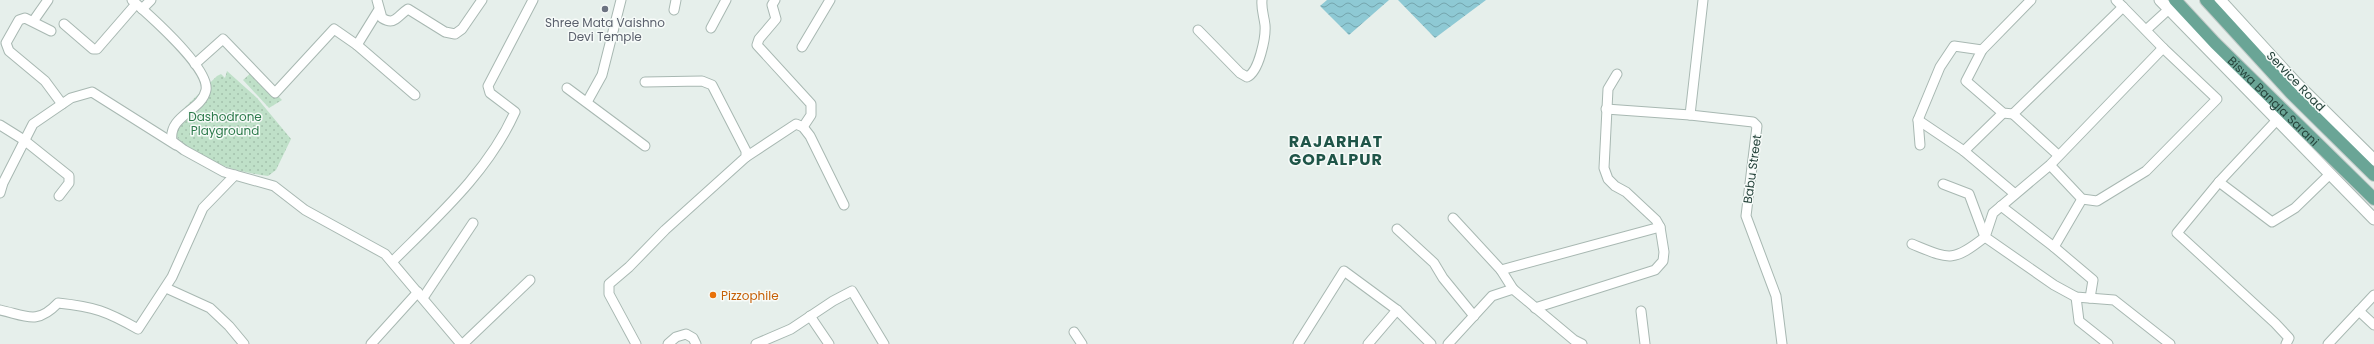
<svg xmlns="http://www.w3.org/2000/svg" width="2374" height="344" font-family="Poppins,sans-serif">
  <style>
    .park { fill: url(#park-dots) }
    .water { fill: url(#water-waves) }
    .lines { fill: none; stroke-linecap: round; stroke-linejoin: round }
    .minor-casing { stroke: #a8b8b2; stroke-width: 11 }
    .tertiary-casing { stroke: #a8b8b2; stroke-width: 13 }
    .primary-casing { stroke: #c2cac8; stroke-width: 14 }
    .minor { stroke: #fff; stroke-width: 9 }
    .tertiary { stroke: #fff; stroke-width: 11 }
    .primary { stroke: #6aa596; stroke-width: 12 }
    .worship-dot { fill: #6b7280; stroke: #f7fbf9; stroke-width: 1.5 }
    .food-dot { fill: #e8710a; stroke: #f7fbf9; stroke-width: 1.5 }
    .labels { text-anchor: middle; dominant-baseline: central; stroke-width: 3; stroke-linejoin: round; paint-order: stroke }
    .worship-label { font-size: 12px; fill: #5b616d; stroke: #f7fbf9 }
    .street-label { font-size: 12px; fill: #24423a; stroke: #f7fbf9 }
    .park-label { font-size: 12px; fill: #2d7a4b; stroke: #f7fbf9 }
    .food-label { font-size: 12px; fill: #c56008; stroke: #f7fbf9; text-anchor: start }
    .district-label { font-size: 16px; font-weight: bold; letter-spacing: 1px; fill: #1f5548; stroke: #f7fbf9 }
  </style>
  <defs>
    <pattern id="park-dots" width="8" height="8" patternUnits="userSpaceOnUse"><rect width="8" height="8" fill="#bfe0c8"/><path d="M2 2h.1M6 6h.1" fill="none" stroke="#a4c1ad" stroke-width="1.8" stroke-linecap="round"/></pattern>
    <pattern id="water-waves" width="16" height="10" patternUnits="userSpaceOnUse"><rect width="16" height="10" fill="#8ec9d4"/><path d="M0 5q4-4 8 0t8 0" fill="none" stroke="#74a5ad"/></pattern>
  </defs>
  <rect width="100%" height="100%" fill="#e6efeb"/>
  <!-- park -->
  <g class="park">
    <path d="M 227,71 L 257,98 L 291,139 L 276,170 L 268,176 C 236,172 193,160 173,132 L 175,117 L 217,76 L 221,74 L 225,78 Z"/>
    <path d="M 253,71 L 282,100 L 269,108 L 243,80 Z"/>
  </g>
  <!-- water -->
  <g class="water">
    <path d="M 1327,0 L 1389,0 L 1349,35 L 1320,6 Z"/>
    <path d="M 1398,0 L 1486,0 L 1435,38 Z"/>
  </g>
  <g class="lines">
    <defs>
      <g id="minor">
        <path d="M 132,0 C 148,14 210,68 206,90 C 202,111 168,115 172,141 L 184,150 L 224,172 L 274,186 L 305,210 L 385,254 L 461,344"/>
        <path d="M 377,0 L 382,18 C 395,26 397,16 408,9 L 445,32 L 455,34 L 462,29 L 482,0"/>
        <path d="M 775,0 L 772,5 L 776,19 L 759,39 L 757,45 L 811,104 L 811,115 L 803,127"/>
        <path d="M 1703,0 L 1690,115 L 1753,122 L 1757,126 L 1746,216 L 1776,296 L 1782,344"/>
        <path d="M 2031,0 L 1982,50 L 1966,81 L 2003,113 L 2013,114 L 2123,7 L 2116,0"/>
        <path d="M 2123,7 L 2163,48"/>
        <path d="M 142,9 L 151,0"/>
        <path d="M 674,10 L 676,0"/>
        <path d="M 378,11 L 357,45 L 415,95"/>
        <path d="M 34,20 L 48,0"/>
        <path d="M 64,24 L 93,49 L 97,49 L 136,4"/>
        <path d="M 711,28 L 726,0"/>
        <path d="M 1198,30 L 1240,73 L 1247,77 C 1259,72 1266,37 1265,25 C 1264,16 1261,9 1262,0"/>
        <path d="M 2146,30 L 2169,9"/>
        <path d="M 51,31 L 25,18 L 19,20 L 6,43 L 9,51 L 45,81 L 62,104"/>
        <path d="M 802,47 L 830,0"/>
        <path d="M 195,64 L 223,39 L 275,93 L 334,29 L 357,45"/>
        <path d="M 567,88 L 645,146"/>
        <path d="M 587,102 L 602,75 L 621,0"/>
        <path d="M 1606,109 L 1690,115"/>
        <path d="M 2003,113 L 1964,151 L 2015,194"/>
        <path d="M 2013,114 L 2058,155"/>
        <path d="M 1918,120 L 1964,151"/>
        <path d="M 2276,121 L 2219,182 L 2177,233 L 2275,323 L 2289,338 L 2286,344"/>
        <path d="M 0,125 L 24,140 L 69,176 L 69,183 L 59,196"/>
        <path d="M 1920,145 L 1918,120 L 1940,67 L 1954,46 L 1982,50"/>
        <path d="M 746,157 L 796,124 L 803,127 L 810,136 L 844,205"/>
        <path d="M 2050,165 L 2082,199 L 2097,201 L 2146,171 L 2217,99 L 2163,48 L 2050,165 L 1993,213 L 1985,237 L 2054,285 L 2076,297 L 2114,300 L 2170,344"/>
        <path d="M 2219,182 L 2272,222 L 2295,208 L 2329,175"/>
        <path d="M 0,193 L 3,183 L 33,124 L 71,98 L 92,92 L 176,145"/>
        <path d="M 2082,199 L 2054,247 L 2093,280 L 2090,298"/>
        <path d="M 2001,206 L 2054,247"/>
        <path d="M 1453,218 L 1501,270 L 1513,289"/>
        <path d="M 1397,229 L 1434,263 L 1443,278 L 1474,316"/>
        <path d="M 1912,244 C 1949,259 1952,263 1985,237 L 1969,194 L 1943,184"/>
        <path d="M 393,261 C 438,216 488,172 515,112 L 490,93 L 488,86 L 533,0"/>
        <path d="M 1501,270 L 1660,227"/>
        <path d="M 166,288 L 210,308 L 229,326 L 244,344"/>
        <path d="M 2076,297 L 2079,321 L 2108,344"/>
        <path d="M 423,298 L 473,223"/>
        <path d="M 1535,308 L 1655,270 L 1663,261 L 1664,252 L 1660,227 L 1656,220 L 1626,192 L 1615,186 L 1608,179 L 1604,168 L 1608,89 L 1617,74"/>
        <path d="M 0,310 C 27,316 37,325 58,303 C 95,307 106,311 138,329 L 172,277 L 203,208 L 235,175"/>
        <path d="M 1641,311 L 1645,344"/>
        <path d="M 2359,311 L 2374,325"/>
        <path d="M 810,316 L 829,344"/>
        <path d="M 1074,332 L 1082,344"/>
        <path d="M 371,344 L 418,292"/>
        <path d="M 463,344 L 530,280"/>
        <path d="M 636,344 L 609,294 L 609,284 L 629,267 L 665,230 L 746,157 L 746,151 L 712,85 L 702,81 L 645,82"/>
        <path d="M 668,344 L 676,337 L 686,334 L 693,338 L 696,344"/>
        <path d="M 756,344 L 791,329 L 833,301 L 852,291 L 884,344"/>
        <path d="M 1298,344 L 1344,271 L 1397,310 L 1431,344"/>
        <path d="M 1368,344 L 1397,310"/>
        <path d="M 1448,344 L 1492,296 L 1513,289 L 1574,340 L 1582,344"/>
        <path d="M 2328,344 L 2374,295"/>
      </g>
      <g id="tertiary">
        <path d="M 2160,0 L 2374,219"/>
        <path d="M 2220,0 L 2296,83 L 2374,160"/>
      </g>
      <g id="primary">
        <path id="s1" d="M 2175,0 L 2215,43 L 2374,199"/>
        <path d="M 2206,0 L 2291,93 L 2374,175"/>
      </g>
    </defs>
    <!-- minor casing -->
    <use href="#minor" class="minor-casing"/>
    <!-- tertiary casing -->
    <use href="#tertiary" class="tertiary-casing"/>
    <!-- primary casing -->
    <use href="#primary" class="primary-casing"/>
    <!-- minor -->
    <use href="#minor" class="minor"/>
    <!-- tertiary -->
    <use href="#tertiary" class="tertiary"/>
    <!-- primary -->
    <use href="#primary" class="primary"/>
  </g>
  <!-- markers -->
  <circle class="worship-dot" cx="605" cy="9" r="4"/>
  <circle class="food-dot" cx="713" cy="295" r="4"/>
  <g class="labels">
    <!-- worship labels -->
    <g class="worship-label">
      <text x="605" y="22">Shree Mata Vaishno<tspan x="605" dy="14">Devi Temple</tspan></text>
    </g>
    <!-- street labels -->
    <g class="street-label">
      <text transform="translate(2296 81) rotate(46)">Service Road</text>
      <text stroke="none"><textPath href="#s1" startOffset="141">Biswa Bangla Sarani</textPath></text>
      <text transform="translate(1752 169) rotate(-82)">Babu Street</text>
    </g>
    <!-- park labels -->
    <g class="park-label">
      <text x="225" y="116">Dashodrone<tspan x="225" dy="14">Playground</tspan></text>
    </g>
    <!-- food labels -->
    <g class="food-label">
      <text x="721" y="295">Pizzophile</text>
    </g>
    <!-- district labels -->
    <g class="district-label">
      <text x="1336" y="141">RAJARHAT<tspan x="1336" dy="18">GOPALPUR</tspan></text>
    </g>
  </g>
</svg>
